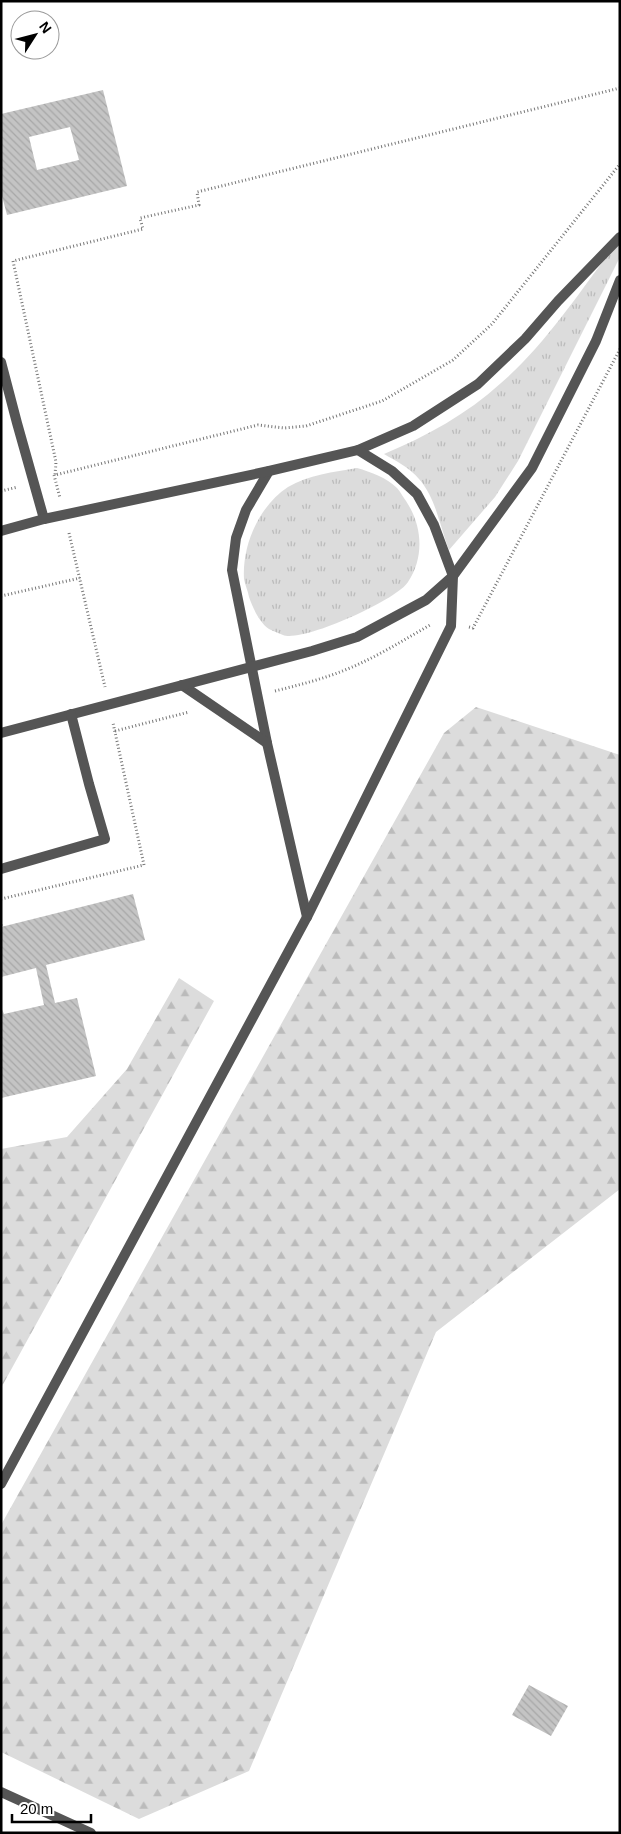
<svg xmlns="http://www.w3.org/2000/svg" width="621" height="1834" font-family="Helvetica,sans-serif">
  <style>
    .grass { fill: url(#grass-tufts) }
    .forest { fill: url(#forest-firs) }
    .building { fill: url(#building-back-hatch); fill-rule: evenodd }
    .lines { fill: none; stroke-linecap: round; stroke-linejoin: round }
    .path { stroke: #777; stroke-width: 3; stroke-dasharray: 1 2.5; stroke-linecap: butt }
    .lane { stroke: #555; stroke-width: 10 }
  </style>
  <defs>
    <pattern id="grass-tufts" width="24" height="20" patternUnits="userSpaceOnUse" patternTransform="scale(1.25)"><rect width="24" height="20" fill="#dcdcdc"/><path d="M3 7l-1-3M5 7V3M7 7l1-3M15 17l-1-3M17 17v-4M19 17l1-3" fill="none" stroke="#bbb"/></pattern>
    <pattern id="forest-firs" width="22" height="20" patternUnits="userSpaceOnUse" patternTransform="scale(1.25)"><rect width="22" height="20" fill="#dcdcdc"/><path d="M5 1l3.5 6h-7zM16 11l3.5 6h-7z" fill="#bbb"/></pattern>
    <pattern id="building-back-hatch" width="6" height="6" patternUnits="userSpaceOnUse" patternTransform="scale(1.25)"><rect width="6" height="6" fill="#c4c4c4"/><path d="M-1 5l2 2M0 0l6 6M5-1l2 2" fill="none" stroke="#a7a7a7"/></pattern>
  </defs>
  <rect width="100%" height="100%" fill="#fff"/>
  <!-- grass -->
  <g class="grass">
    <path d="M 620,244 L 620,257 L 518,461 L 495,497 L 449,550 C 440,527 436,498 419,479 C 410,468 396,461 384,454 C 427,436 467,414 501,383 C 545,345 578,294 613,248 Z"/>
    <path d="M 357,468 C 371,472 387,478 397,488 C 400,491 403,497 406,501 C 422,525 425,556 408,582 C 397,600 302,643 283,635 C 278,633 273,631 269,629 C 259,622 253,608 249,597 C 248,591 245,585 244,579 C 242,545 259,506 288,487 C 308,475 334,472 357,468 Z"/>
  </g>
  <!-- forest -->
  <g class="forest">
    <path d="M 476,707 L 620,755 L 620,1189 L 436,1332 L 249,1771 L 139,1819 L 1,1752 L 1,1525 L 444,733 Z"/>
    <path d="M 179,978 L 214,1001 L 1,1388 L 1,1149 L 67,1137 L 127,1069 Z"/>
  </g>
  <!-- building -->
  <g class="building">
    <path d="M 103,90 L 127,186 L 7,215 L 1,192 L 1,114 ZM 70,127 L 79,160 L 37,170 L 29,137 Z"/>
    <path d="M 133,894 L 145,940 L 46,965 L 55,1003 L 77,998 L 96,1076 L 1,1098 L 1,1007 L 4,1014 L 44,1005 L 36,968 L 1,977 L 1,927 Z"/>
    <path d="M 529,1685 L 568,1706 L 551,1736 L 512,1715 Z"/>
  </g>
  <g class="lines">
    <!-- path -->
    <g class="path">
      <path d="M 620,88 L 197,192 L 199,205 L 140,218 L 143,229 L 13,261 L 56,462 L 55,475 L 258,425 L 284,428 L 306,426 L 382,401 L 453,360 L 492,324 L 620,164"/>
      <path d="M 54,475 L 60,498"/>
      <path d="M 1,491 L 18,487"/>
      <path d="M 69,533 L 105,687"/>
      <path d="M 1,596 L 80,578"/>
      <path d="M 469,627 L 473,628 L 620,349"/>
      <path d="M 275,691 C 299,685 323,679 345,670 C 375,658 402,641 430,625"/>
      <path d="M 115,731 L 189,712"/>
      <path d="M 1,899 L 144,865 L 113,723"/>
      <path d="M 1,925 L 2,927"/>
    </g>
    <!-- lane -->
    <g class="lane">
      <path d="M 1,362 L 17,423 L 44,519"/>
      <path d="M 269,471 L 246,510 L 236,538 L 232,570 L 267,743 L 307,917"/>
      <path d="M 1,531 L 44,519 L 269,471 L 358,450 L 413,426 L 478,384 L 525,339 L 558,301 L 620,237"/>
      <path d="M 182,685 L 267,743"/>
      <path d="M 1,733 L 312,651 L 357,637 L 426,600 L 453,576 L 532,468 L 596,341 L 620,280"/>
      <path d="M 1,869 L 105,839 L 89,784 L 71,714"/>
      <path d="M 1,1484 L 307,917 L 451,626 L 453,576 L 434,525 L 417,494 L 392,471 L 358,450"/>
      <path d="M 1,1792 L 91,1833"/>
    </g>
  </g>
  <!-- border -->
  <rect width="621" height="1834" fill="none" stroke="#000000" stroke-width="5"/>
  <!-- north arrow -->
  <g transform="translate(35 35) rotate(54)"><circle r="24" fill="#ffffff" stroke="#999999"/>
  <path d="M0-4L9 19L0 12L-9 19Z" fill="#000000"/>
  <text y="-8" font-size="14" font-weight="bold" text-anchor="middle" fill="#000000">N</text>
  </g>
  <!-- scale -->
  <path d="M12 1814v8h79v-8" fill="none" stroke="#000000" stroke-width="2.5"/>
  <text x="20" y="1814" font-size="15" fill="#000000" stroke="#ffffff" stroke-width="4" paint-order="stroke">20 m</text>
</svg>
